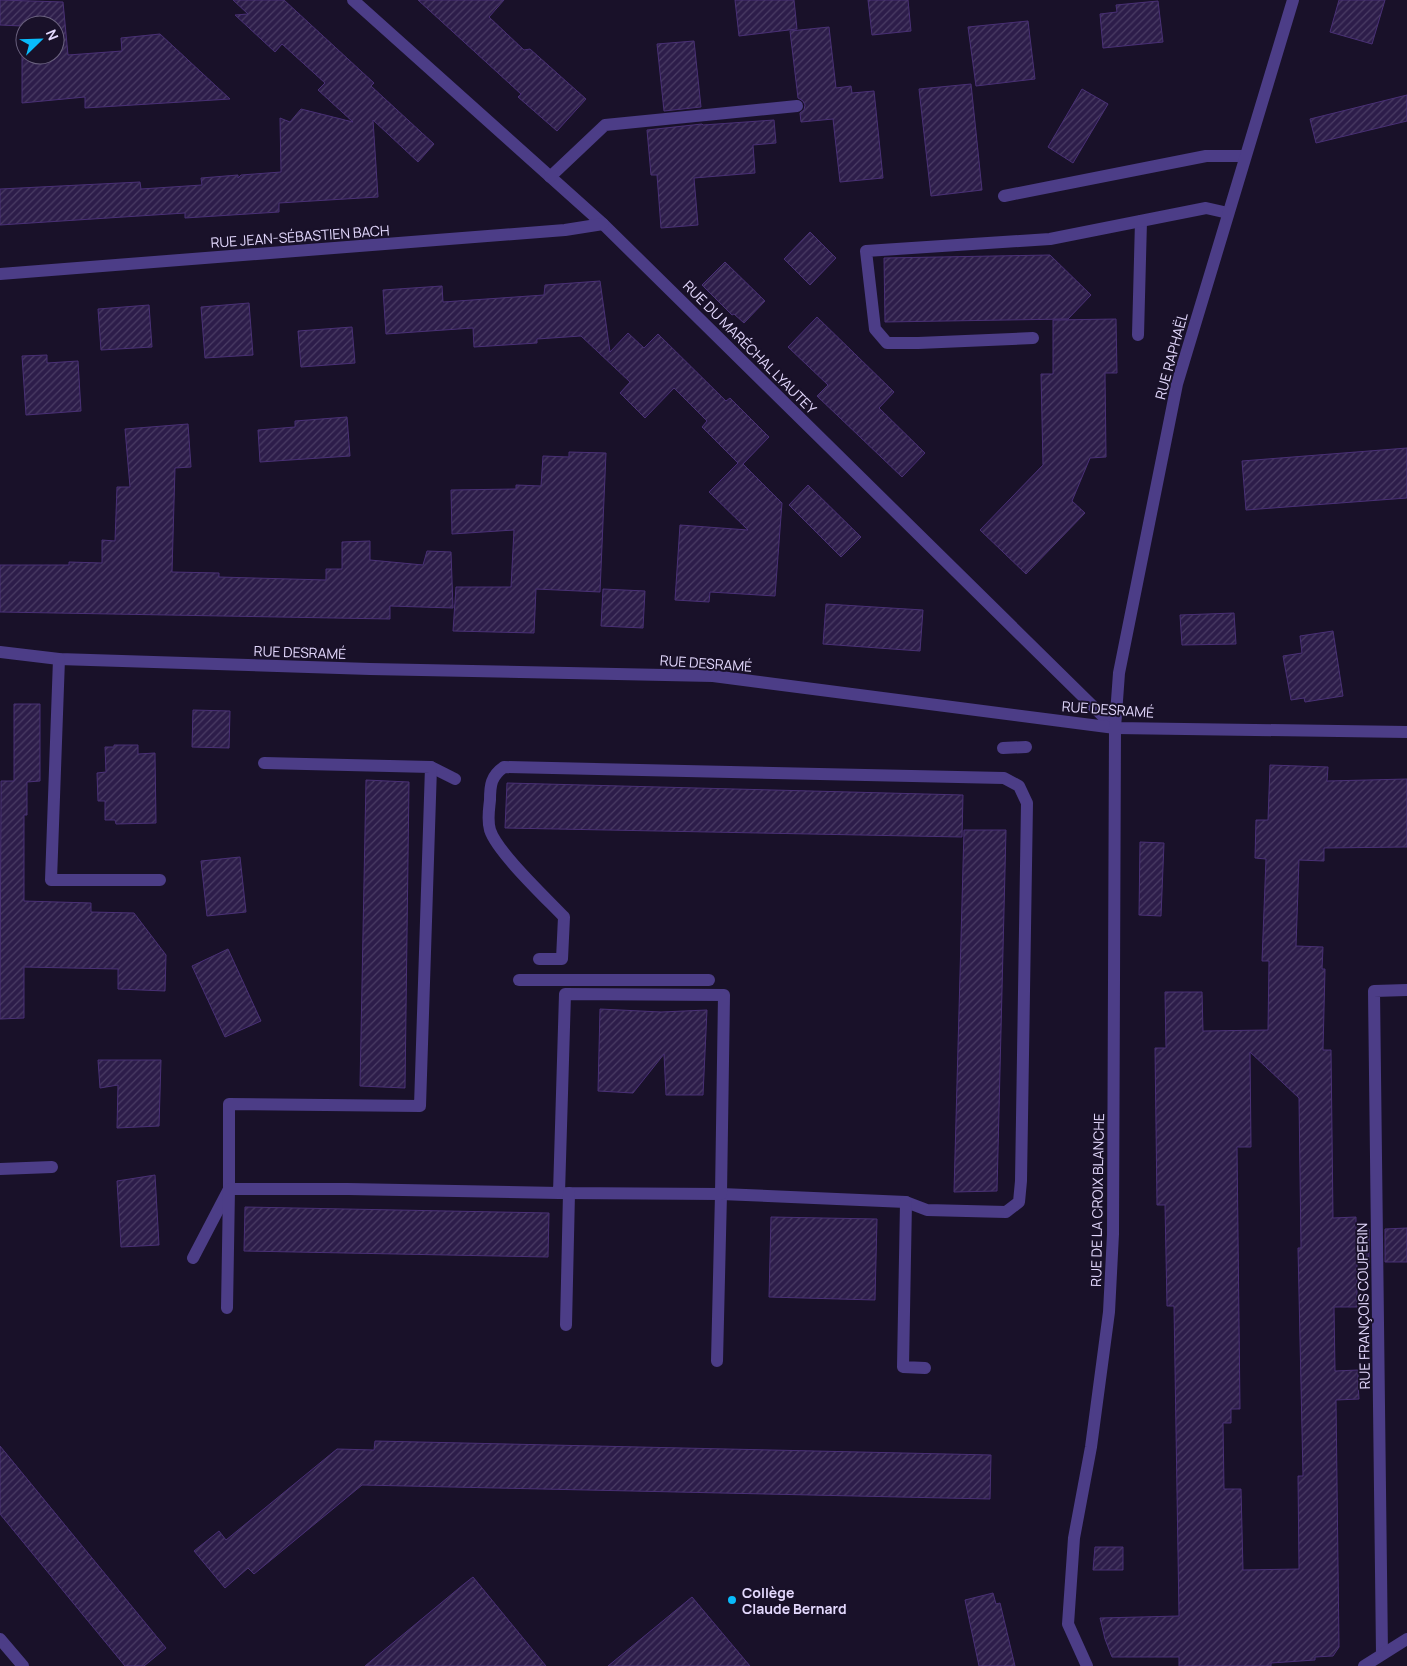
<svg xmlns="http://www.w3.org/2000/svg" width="1407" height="1666" font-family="Manrope,sans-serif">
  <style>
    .building { fill: url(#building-hatch); stroke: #493075; fill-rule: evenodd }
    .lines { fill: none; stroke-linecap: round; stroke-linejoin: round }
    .minor { stroke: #4c3d87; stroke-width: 12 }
    .poi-dot { fill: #09bbfb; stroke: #191129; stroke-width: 2 }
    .labels { text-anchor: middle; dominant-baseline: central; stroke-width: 4; stroke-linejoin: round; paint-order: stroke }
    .street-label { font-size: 14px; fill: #e4d9fe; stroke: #191129 }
    .poi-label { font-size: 14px; font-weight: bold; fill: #e4d9fe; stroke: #191129; text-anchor: start }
  </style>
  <defs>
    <pattern id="building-hatch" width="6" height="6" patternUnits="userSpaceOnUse" patternTransform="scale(1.25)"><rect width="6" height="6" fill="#2d1d4a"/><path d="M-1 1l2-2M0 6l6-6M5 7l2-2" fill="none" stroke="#4b3d65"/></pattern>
  </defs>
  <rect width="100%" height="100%" fill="#191129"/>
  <!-- building -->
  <g class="building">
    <path d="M 0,0 L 63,2 L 68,55 L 122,51 L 121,38 L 160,34 L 230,99 L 85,108 L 85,97 L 22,103 L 22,26 L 0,25 ZM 25,25 L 55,25 L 55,55 L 25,55 Z"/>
    <path d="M 233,0 L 284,0 L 374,83 L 371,86 L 434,144 L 418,162 L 373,120 L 378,197 L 279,203 L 279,212 L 185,218 L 185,213 L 0,225 L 0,189 L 140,182 L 141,189 L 202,185 L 201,178 L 238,175 L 238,178 L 241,175 L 281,172 L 280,118 L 290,122 L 301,109 L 353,122 L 318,90 L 325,83 L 282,44 L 275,52 L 235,15 L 248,14 Z"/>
    <path d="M 418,0 L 504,0 L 489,17 L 524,50 L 530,49 L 586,99 L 557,131 L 518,97 L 521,94 Z"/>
    <path d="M 735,0 L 794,0 L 797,29 L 739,36 Z"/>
    <path d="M 868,0 L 908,0 L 911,31 L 872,35 Z"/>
    <path d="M 1339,0 L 1385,0 L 1372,44 L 1330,32 Z"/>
    <path d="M 1158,1 L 1163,42 L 1103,48 L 1100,14 L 1117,12 L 1116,5 Z"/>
    <path d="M 1028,21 L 1035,79 L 976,86 L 968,27 Z"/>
    <path d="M 829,27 L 836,88 L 851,86 L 852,93 L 874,91 L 883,178 L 840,182 L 833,119 L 801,122 L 800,113 L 804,110 L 805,105 L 803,101 L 798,98 L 790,31 Z"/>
    <path d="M 694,41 L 701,107 L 664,111 L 657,44 Z"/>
    <path d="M 971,84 L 982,190 L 931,196 L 919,89 Z"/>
    <path d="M 1082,89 L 1108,104 L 1073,163 L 1048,147 Z"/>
    <path d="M 1407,95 L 1407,121 L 1316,143 L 1310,119 Z"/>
    <path d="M 774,120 L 776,143 L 753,145 L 755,173 L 694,178 L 698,225 L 661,228 L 657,175 L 651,175 L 647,130 L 702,124 L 703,125 Z"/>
    <path d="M 810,232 L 836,258 L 810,285 L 784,259 Z"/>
    <path d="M 1050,255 L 1091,295 L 1068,319 L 885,322 L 884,258 Z"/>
    <path d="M 725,262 L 765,301 L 744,323 L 734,314 L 732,315 L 702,285 Z"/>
    <path d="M 600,281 L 610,352 L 628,333 L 644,348 L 658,334 L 726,401 L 730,398 L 769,437 L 743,464 L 782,503 L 775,596 L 710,592 L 709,602 L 675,600 L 680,525 L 748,530 L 709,492 L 738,463 L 702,427 L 707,421 L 674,388 L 645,418 L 620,393 L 630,382 L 581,336 L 537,339 L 537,343 L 474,347 L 473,328 L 386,334 L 383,290 L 442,286 L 443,302 L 544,295 L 545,285 Z"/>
    <path d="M 249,303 L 253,355 L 205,358 L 201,307 Z"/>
    <path d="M 149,305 L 152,347 L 101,350 L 98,309 Z"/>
    <path d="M 817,317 L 894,392 L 879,408 L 925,453 L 902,477 L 817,396 L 828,385 L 788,347 Z"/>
    <path d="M 1116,319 L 1117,373 L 1105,373 L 1106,457 L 1090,458 L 1072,501 L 1085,513 L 1026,574 L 980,530 L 1043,465 L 1041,374 L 1053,374 L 1053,320 Z"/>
    <path d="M 352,327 L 355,363 L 301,367 L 298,331 Z"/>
    <path d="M 47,355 L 47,363 L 78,361 L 81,411 L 26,415 L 22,356 Z"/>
    <path d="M 347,417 L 350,456 L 260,462 L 258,430 L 295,427 L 295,421 Z"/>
    <path d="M 188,424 L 191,467 L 175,468 L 172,572 L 219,573 L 219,577 L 326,580 L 326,569 L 342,569 L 342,542 L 370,541 L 370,560 L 423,565 L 427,551 L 451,552 L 453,608 L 390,606 L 390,619 L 0,612 L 0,565 L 69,565 L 69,562 L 102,563 L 102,540 L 115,541 L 117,487 L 130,487 L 125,429 Z"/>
    <path d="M 1407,448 L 1407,498 L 1246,510 L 1242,461 Z"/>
    <path d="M 569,452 L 606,453 L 600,592 L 536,589 L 534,633 L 453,631 L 456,587 L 511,587 L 514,530 L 452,534 L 451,490 L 516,489 L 516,485 L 541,486 L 543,456 L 569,457 Z"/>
    <path d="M 808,485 L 861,537 L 841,557 L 789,505 Z"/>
    <path d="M 603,589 L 645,591 L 643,628 L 601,626 Z"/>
    <path d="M 826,604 L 923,610 L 920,651 L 823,644 Z"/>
    <path d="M 1234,613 L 1236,644 L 1182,645 L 1180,615 Z"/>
    <path d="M 1333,631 L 1343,696 L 1305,702 L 1304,698 L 1291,700 L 1283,656 L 1302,653 L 1300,636 Z"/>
    <path d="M 14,704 L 40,704 L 40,781 L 27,782 L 27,815 L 24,815 L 24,901 L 91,903 L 91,912 L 134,913 L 166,955 L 165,991 L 118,989 L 118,969 L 24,967 L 24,1018 L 0,1019 L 1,781 L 14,781 Z"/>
    <path d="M 193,710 L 230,711 L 229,748 L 192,747 Z"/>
    <path d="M 114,745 L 138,745 L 138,754 L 155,753 L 156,823 L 116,824 L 115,820 L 105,820 L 105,801 L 98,801 L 97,773 L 106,772 L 105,747 L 114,747 Z"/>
    <path d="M 1270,765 L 1328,767 L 1327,781 L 1407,779 L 1407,847 L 1324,848 L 1324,861 L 1299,860 L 1296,946 L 1323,947 L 1322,969 L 1325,969 L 1323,1050 L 1331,1050 L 1333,1218 L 1356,1217 L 1356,1230 L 1369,1229 L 1369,1263 L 1357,1263 L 1357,1307 L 1334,1307 L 1335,1371 L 1358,1370 L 1358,1385 L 1359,1399 L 1336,1400 L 1339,1647 L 1333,1656 L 1315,1657 L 1315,1660 L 1271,1663 L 1271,1666 L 1179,1666 L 1179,1657 L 1112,1657 L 1105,1639 L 1100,1618 L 1179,1616 L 1174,1306 L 1167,1306 L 1165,1205 L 1157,1205 L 1155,1048 L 1166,1048 L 1165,992 L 1202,992 L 1203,1031 L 1268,1030 L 1269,961 L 1262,961 L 1266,859 L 1255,858 L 1256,820 L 1268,820 ZM 1250,1052 L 1299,1098 L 1301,1248 L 1298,1248 L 1303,1476 L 1298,1476 L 1299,1569 L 1243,1570 L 1241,1489 L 1224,1489 L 1223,1423 L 1231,1423 L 1231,1409 L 1240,1409 L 1237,1147 L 1251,1147 Z"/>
    <path d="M 366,780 L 409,782 L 405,1088 L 360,1086 Z"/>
    <path d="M 507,783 L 963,795 L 962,837 L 505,828 Z"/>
    <path d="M 964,830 L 1006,830 L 997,1191 L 954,1192 Z"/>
    <path d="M 1140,842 L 1164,843 L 1161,916 L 1139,915 Z"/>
    <path d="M 240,857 L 246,912 L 207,916 L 201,861 Z"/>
    <path d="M 228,949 L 261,1021 L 225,1037 L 192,966 Z"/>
    <path d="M 600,1009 L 661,1012 L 707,1010 L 703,1095 L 666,1095 L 664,1054 L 633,1093 L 598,1091 Z"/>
    <path d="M 98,1060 L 161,1060 L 159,1126 L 117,1128 L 118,1085 L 100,1088 Z"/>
    <path d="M 155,1175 L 159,1245 L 121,1247 L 117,1181 Z"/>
    <path d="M 245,1207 L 549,1213 L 548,1257 L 244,1251 Z"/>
    <path d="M 771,1217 L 877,1219 L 875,1300 L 769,1297 Z"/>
    <path d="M 1407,1228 L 1407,1262 L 1385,1262 L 1385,1229 Z"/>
    <path d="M 375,1441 L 991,1455 L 990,1499 L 362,1485 L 254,1574 L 248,1568 L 225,1588 L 194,1551 L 219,1531 L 226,1540 L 337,1449 L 374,1450 Z"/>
    <path d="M 0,1446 L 166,1648 L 144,1666 L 125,1666 L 0,1514 Z"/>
    <path d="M 1095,1547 L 1123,1547 L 1123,1570 L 1093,1570 Z"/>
    <path d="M 473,1577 L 546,1666 L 365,1666 L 464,1584 Z"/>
    <path d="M 993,1593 L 996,1604 L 1000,1603 L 1015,1666 L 979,1666 L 965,1600 Z"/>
    <path d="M 692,1597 L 750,1666 L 608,1666 Z"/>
  </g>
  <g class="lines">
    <!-- minor -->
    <g class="minor">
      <path d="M 353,0 L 603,224 L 1115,728"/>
      <path d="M 550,177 L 605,125 L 797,106"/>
      <path d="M 1004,196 L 1206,156 L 1245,156"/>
      <path d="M 0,274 L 565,230 L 603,224"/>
      <path d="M 1138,335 L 1141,221"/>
      <path d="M 1033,338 L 918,343 L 887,343 L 875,329 L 866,251 L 1050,239 L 1206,208 L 1228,213"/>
      <path d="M 0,652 L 59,659 L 370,669 L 713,676 L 1115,728 L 1407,732"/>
      <path d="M 59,659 L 51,880 L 160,880"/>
      <path d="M 1003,748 L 1026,747"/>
      <path d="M 431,767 L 455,779"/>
      <path d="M 539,959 L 562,959 L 564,917 C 546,898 497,852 490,830 C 487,820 489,810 490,800 C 490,785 491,776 504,767 L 1004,778 L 1019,786 L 1027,803 L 1021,1181 L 1019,1202 L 1006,1212 L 927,1210 L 906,1202 L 721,1194 L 717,1361"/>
      <path d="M 519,980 L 709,980"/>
      <path d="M 0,1169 L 52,1167"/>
      <path d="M 906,1202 L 903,1367 L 925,1368"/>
      <path d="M 193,1258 L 229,1189 L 229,1104 L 420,1106 L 431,767 L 264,763"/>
      <path d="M 227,1308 L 229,1189 L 348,1189 L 559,1193 L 565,994 L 724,995 L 721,1194 L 559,1193"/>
      <path d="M 566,1325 L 569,1193"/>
      <path d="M 0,1639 L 23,1666"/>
      <path d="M 1382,1654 L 1374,991 L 1407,990"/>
      <path d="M 1087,1666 L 1068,1624 L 1074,1538 L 1091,1447 L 1109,1312 L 1113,1234 L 1115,728 L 1119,673 L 1177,384 L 1293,0"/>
      <path d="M 1364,1666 L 1407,1639"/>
    </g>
  </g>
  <!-- markers -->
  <circle class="poi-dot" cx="732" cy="1600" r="5"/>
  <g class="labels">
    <!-- street labels -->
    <g class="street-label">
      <text transform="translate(300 236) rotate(-4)">RUE JEAN-SÉBASTIEN BACH</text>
      <text transform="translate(750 347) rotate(45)">RUE DU MARÉCHAL LYAUTEY</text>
      <text transform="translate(1171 356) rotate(-75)">RUE RAPHAËL</text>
      <text transform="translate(300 652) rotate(2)">RUE DESRAMÉ</text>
      <text transform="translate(706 663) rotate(4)">RUE DESRAMÉ</text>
      <text transform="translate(1108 709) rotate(4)">RUE DESRAMÉ</text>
      <text transform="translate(1097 1200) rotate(-89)">RUE DE LA CROIX BLANCHE</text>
      <text transform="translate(1363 1306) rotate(-91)">RUE FRANÇOIS COUPERIN</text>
    </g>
    <!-- poi labels -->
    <g class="poi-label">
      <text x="742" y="1592">Collège<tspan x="742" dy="16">Claude Bernard</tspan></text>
    </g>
  </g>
  <!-- north arrow -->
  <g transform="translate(40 40) rotate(67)"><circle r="24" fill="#191129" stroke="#6a617e"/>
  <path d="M0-4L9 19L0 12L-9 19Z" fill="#09bbfb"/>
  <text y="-8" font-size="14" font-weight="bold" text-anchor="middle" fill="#e4d9fe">N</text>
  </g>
</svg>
